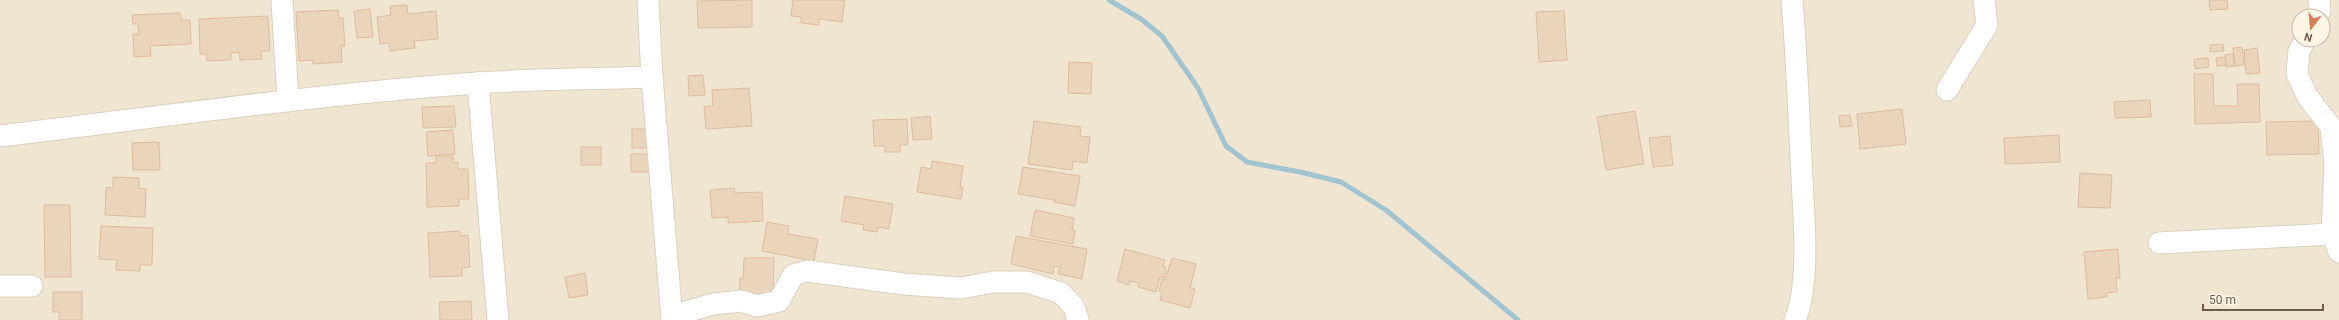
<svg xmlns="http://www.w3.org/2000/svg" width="2339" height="320" font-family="Roboto,sans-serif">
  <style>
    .residential { fill: #f0e5d0; fill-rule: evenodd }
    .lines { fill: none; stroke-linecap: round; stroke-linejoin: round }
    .stream { stroke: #a0c4d0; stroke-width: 5 }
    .building { fill: #ebd4bc; stroke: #dcbc9e }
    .minor-casing { stroke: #dccfbe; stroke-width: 23 }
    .minor { stroke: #fff; stroke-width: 21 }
  </style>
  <rect width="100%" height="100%" fill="#f9f2e1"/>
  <!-- residential -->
  <path class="residential" d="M 0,0 L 2339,0 L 2339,320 L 0,320 ZM 2299,16 L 2323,16 L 2323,40 L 2299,40 Z"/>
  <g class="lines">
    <!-- stream -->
    <path class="stream" d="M 1109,0 L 1141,19 L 1162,36 L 1198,88 L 1226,146 L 1247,162 L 1300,172 L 1341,182 L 1386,210 L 1518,320"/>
  </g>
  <!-- building -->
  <g class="building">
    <path d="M 752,0 L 752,27 L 698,28 L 697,1 Z"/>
    <path d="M 793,0 L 845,0 L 842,22 L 819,19 L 819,25 L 801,23 L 801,17 L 791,16 Z"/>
    <path d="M 2209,0 L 2227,0 L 2228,9 L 2210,10 Z"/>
    <path d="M 407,5 L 408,14 L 436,11 L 438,39 L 414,41 L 415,48 L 390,51 L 389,43 L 380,44 L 377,17 L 391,15 L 390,6 Z"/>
    <path d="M 370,9 L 373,37 L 357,38 L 354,11 Z"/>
    <path d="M 338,10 L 339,18 L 343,18 L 345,46 L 341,46 L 342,62 L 313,64 L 313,60 L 299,61 L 296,12 Z"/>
    <path d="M 1564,11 L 1567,60 L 1539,62 L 1536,12 Z"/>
    <path d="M 180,13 L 181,20 L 190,20 L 191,44 L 150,46 L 151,56 L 134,57 L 133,34 L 139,34 L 138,24 L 133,24 L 132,15 Z"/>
    <path d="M 268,16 L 270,51 L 261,51 L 262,59 L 240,60 L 239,52 L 231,53 L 231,60 L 207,61 L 206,54 L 200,54 L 199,19 Z"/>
    <path d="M 2223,44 L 2224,51 L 2210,52 L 2210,45 Z"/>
    <path d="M 2242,47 L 2244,65 L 2235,66 L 2233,48 Z"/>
    <path d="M 2257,48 L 2260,73 L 2246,74 L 2244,50 Z"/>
    <path d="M 2233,54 L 2235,66 L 2226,67 L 2225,55 Z"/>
    <path d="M 2225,57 L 2226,65 L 2217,66 L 2216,58 Z"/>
    <path d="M 2208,58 L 2209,67 L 2195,69 L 2194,59 Z"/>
    <path d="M 1069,62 L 1092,63 L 1091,94 L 1068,93 Z"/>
    <path d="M 2194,74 L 2213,74 L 2214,106 L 2238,106 L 2237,84 L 2259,84 L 2260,122 L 2195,124 Z"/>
    <path d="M 703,75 L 705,95 L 689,96 L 688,76 Z"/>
    <path d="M 749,88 L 752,126 L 706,129 L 704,107 L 713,106 L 712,90 Z"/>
    <path d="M 2150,100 L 2151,117 L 2115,118 L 2114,102 Z"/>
    <path d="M 454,106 L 456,127 L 423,128 L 422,107 Z"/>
    <path d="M 1902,109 L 1906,144 L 1860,149 L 1857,114 Z"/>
    <path d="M 1635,111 L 1644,164 L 1606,170 L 1597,117 Z"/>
    <path d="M 1850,115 L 1852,126 L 1840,127 L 1839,116 Z"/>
    <path d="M 930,116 L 932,139 L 913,140 L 911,118 Z"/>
    <path d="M 907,119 L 908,145 L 900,145 L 900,152 L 885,152 L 885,146 L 874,146 L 873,120 Z"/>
    <path d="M 1034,121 L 1081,127 L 1080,136 L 1090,137 L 1087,163 L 1073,161 L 1072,170 L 1028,164 Z"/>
    <path d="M 2318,121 L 2319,154 L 2267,155 L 2266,122 Z"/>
    <rect x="632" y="129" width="20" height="19"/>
    <path d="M 453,130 L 455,154 L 428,156 L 426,132 Z"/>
    <path d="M 2059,135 L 2060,162 L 2005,164 L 2004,138 Z"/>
    <path d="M 1670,136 L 1673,165 L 1653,167 L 1649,138 Z"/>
    <path d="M 159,142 L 160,170 L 133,170 L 132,143 Z"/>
    <rect x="581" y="147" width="20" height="18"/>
    <rect x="631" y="154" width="20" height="18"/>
    <path d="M 436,156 L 453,156 L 453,162 L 458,162 L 458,169 L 468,169 L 469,199 L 459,199 L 459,206 L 427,207 L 426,163 L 436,163 Z"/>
    <path d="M 932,161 L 963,166 L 960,187 L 963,187 L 961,199 L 917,192 L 921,167 L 931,169 Z"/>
    <path d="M 1023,167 L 1080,176 L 1075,206 L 1054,202 L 1055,200 L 1018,194 Z"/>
    <path d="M 2080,173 L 2112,175 L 2110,208 L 2078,207 Z"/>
    <path d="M 113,177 L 139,178 L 139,188 L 146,189 L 145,217 L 105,215 L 106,187 L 113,188 Z"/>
    <path d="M 734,188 L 735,193 L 762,192 L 763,221 L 728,223 L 728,217 L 712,218 L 710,190 Z"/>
    <path d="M 845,196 L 893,204 L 889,229 L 878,227 L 877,232 L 863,230 L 864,225 L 841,221 Z"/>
    <path d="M 44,205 L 70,205 L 71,277 L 45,277 Z"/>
    <path d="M 1035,210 L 1074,218 L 1072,230 L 1075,230 L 1073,244 L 1030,236 Z"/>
    <path d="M 767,222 L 789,226 L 788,234 L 818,239 L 814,261 L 762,251 Z"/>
    <path d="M 101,226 L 153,228 L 152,265 L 140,265 L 140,271 L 116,270 L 117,260 L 99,259 Z"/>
    <path d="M 460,231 L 460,236 L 468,235 L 470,267 L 462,268 L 462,276 L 430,277 L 428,233 Z"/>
    <path d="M 1016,236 L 1087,249 L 1082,279 L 1058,274 L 1060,267 L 1054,266 L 1053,274 L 1011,264 Z"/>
    <path d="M 1125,249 L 1165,260 L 1163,266 L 1166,267 L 1164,278 L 1160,277 L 1156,292 L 1138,287 L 1139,283 L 1130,281 L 1129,285 L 1117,281 Z"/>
    <path d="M 2118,249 L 2120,278 L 2116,278 L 2117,292 L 2106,293 L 2107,297 L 2088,299 L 2084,252 Z"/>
    <path d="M 744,258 L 774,258 L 773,296 L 739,296 L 740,278 L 743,279 Z"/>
    <path d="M 1172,258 L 1196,264 L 1190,288 L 1195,289 L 1190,308 L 1160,300 L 1162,292 L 1159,291 L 1162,279 L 1165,280 Z"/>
    <path d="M 585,273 L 588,295 L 569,298 L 565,277 Z"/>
    <path d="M 53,292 L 82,292 L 82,320 L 59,320 L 59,312 L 53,312 Z"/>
    <path d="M 471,301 L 472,320 L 440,320 L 439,302 Z"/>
  </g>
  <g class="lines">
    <defs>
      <g id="minor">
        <path d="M 282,0 L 288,101"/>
        <path d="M 648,0 L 652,77 L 672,320"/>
        <path d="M 1792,0 C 1797,60 1799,119 1802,179 C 1804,218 1810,285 1795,320"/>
        <path d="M 2317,16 L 2320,10 L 2319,0"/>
        <path d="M 2305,40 L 2299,51 L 2297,74 L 2307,96 L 2331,127 L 2335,165 L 2332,234 L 2339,252"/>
        <path d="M 478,83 L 498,320"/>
        <path d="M 1947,90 L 1987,25 L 1984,0"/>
        <path d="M 0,136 C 159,117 318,94 477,83 C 535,79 594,79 652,77"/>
        <path d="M 2159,243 L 2332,234"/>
        <path d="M 0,286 L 32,286"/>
        <path d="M 672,316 L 713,304 L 741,301 L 757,306 L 779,301 L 793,275 L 807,271 L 904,284 L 961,288 L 993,282 L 1027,282 L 1061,293 L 1074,307 L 1078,320"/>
      </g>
    </defs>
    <!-- minor casing -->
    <use href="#minor" class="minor-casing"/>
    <!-- minor -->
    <use href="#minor" class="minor"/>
  </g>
  <!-- north arrow -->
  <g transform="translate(2311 28) rotate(196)"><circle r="19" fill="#fdf6e6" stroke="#c3b8a8"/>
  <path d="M0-3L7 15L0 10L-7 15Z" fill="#d77e52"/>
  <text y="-6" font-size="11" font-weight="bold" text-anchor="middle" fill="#6d5b4b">N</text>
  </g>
  <!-- scale -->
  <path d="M2203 304v6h120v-6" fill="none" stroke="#6d5b4b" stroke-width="2"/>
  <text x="2209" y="304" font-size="12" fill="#6d5b4b" stroke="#fdf6e6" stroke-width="3" paint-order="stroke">50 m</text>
</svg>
